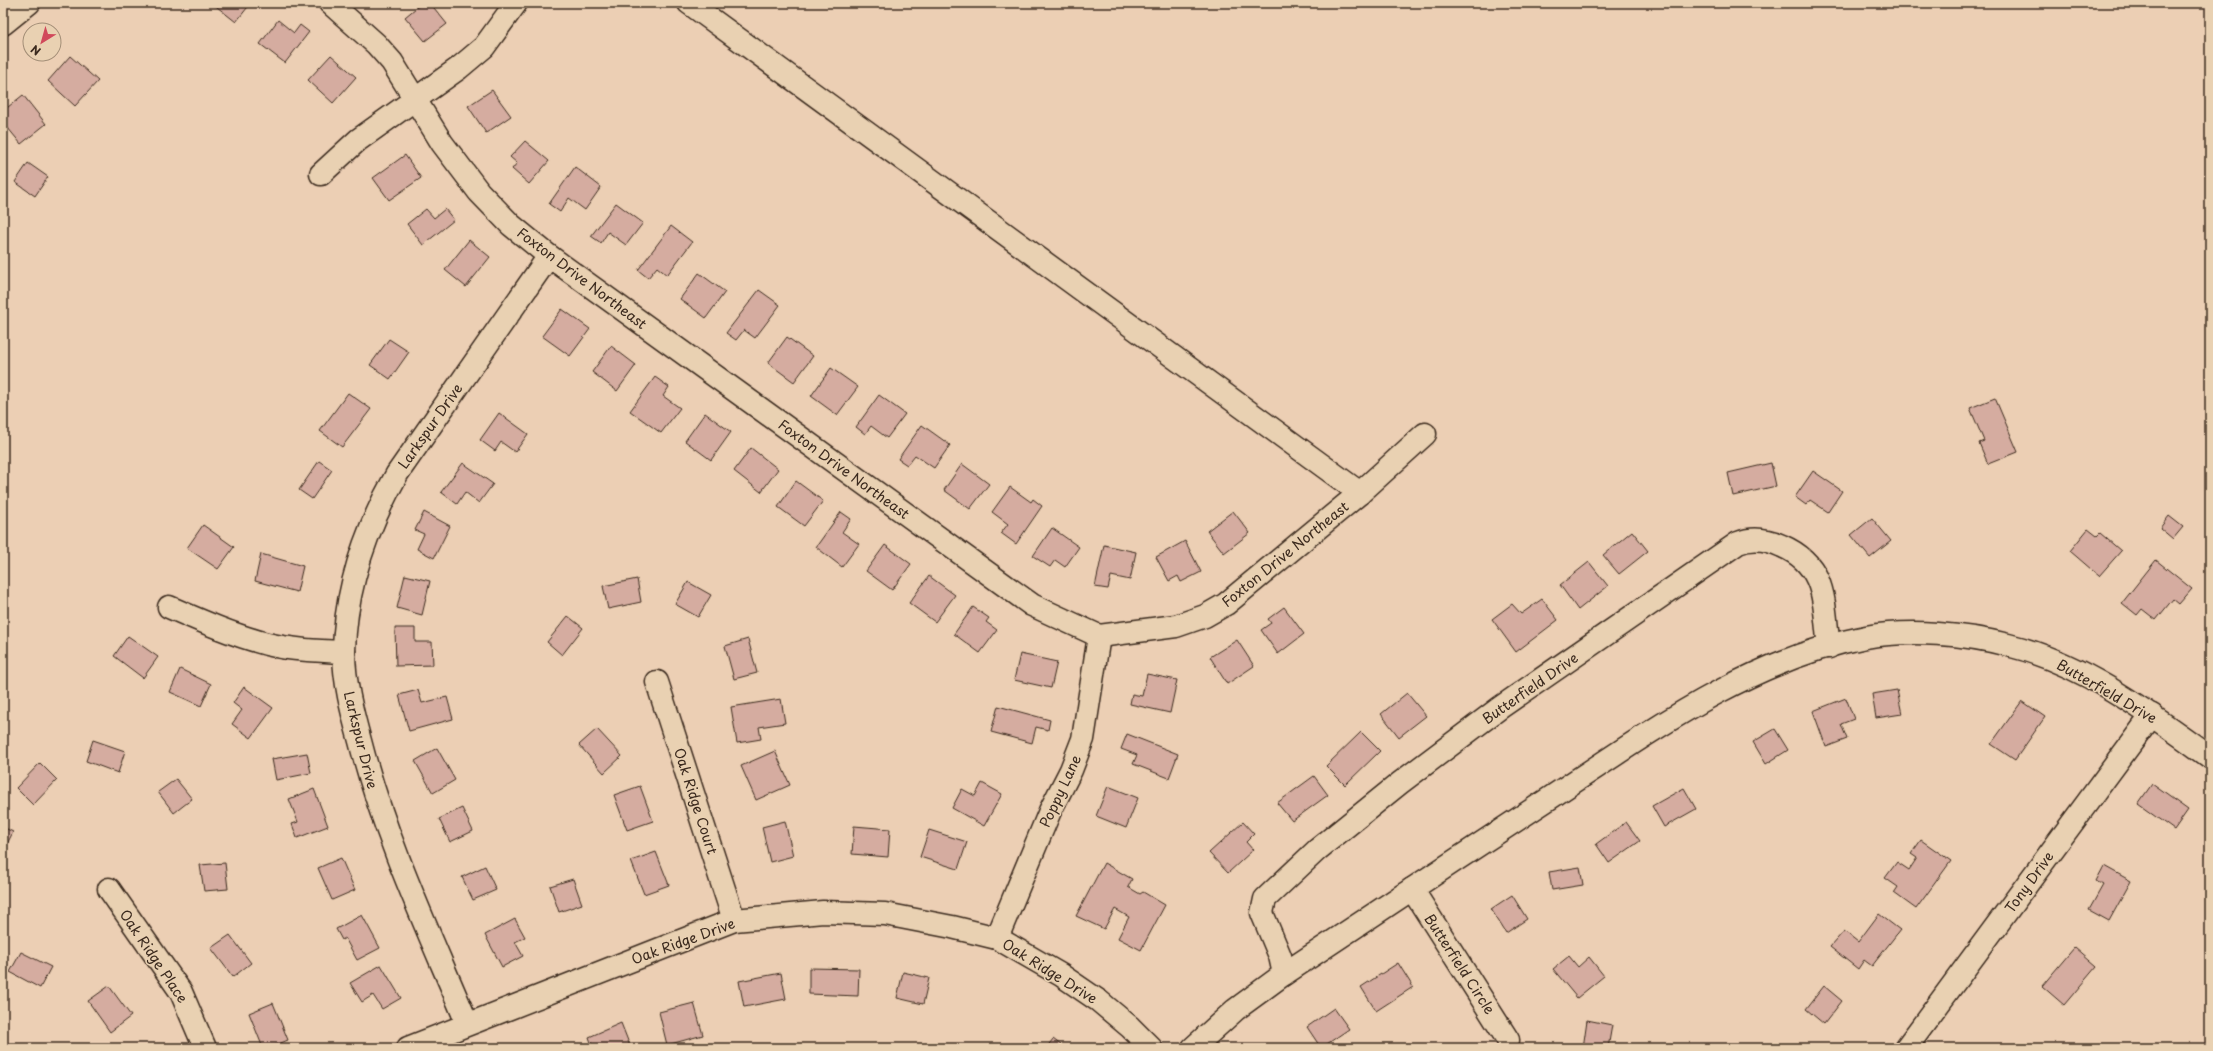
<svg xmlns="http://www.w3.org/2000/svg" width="2213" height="1051" font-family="'Playpen Sans',sans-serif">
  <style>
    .building { fill: #d5aca0; stroke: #3b2a1e }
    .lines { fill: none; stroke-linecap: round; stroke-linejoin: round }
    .minor-casing { stroke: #3b2a1e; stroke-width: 25 }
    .minor { stroke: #e9d1b2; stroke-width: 22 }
    .labels { text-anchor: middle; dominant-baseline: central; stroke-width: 3; stroke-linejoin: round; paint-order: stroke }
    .street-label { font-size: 14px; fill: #3b2a1e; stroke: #e9d1b2 }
  </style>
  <rect width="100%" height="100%" fill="#eccfb4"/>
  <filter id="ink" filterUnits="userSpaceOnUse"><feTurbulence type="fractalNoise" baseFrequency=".025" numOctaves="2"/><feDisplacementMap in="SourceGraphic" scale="8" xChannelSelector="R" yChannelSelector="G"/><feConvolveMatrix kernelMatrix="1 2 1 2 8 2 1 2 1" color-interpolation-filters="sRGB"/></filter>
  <g filter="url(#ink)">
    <!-- building -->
    <g class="building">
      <path d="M 212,3 L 251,3 L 236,22 Z"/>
      <path d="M 422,3 L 430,3 L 447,24 L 425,41 L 405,17 Z"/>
      <path d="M 278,20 L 294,33 L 300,25 L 309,32 L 285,63 L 260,44 Z"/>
      <path d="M 331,55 L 356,77 L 333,103 L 308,80 Z"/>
      <path d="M 70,56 L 98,81 L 75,106 L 48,81 Z"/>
      <path d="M 492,90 L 511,116 L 486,133 L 468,106 Z"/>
      <path d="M 23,95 L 46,124 L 21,144 L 3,122 L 3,111 Z"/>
      <path d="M 525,141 L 549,161 L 529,184 L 512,169 L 517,163 L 510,157 Z"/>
      <path d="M 405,155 L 421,178 L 389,200 L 373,178 Z"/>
      <path d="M 28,163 L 48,177 L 35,196 L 15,182 Z"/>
      <path d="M 575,167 L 601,187 L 585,210 L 569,198 L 560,212 L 549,204 Z"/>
      <path d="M 616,203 L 643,223 L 626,245 L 608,232 L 601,243 L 591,236 Z"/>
      <path d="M 426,209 L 434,218 L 445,209 L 454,220 L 423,245 L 407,224 Z"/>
      <path d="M 671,226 L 692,242 L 667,275 L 657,267 L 648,278 L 638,270 Z"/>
      <path d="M 469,240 L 490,257 L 466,287 L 445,270 Z"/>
      <path d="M 699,273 L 725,292 L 706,318 L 680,299 Z"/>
      <path d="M 759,290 L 780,305 L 755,338 L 744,330 L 736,340 L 726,333 Z"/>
      <path d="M 562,309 L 590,329 L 570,356 L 542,336 Z"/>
      <path d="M 787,337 L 813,356 L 794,382 L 768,363 Z"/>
      <path d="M 389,339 L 409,352 L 390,379 L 370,365 Z"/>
      <path d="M 611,346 L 636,365 L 617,391 L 592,372 Z"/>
      <path d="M 831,368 L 858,387 L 837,415 L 811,396 Z"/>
      <path d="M 655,377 L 669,387 L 663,396 L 680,408 L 661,433 L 630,411 Z"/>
      <path d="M 348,393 L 371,409 L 342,447 L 320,431 Z"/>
      <path d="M 879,395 L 905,414 L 887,438 L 871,426 L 865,434 L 856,427 Z"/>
      <path d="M 1995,398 L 2018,452 L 1988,464 L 1979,443 L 1984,441 L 1970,408 Z"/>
      <path d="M 499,413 L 528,434 L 515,452 L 501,442 L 495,451 L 480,440 Z"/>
      <path d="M 705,413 L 731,432 L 711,460 L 685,441 Z"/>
      <path d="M 922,425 L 950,445 L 934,468 L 915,455 L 907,465 L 898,459 Z"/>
      <path d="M 751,448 L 778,469 L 761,492 L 734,471 Z"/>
      <path d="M 319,461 L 332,470 L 312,499 L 299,490 Z"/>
      <path d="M 463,463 L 493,484 L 479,503 L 465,492 L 457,504 L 441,492 Z"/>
      <path d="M 1771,463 L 1776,486 L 1733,496 L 1728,473 Z"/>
      <path d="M 962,464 L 989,484 L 970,509 L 944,490 Z"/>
      <path d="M 1813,471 L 1842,491 L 1828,512 L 1810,500 L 1806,505 L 1795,497 Z"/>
      <path d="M 796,481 L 823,501 L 804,526 L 778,507 Z"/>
      <path d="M 1010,487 L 1031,502 L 1033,499 L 1042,506 L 1016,544 L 1001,533 L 1008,524 L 992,512 Z"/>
      <path d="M 1233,511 L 1250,533 L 1224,553 L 1207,531 Z"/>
      <path d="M 424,512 L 450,526 L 434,558 L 417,549 L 424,534 L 415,530 Z"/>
      <path d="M 841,512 L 851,519 L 842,532 L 859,544 L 842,567 L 816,547 Z"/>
      <path d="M 2169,516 L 2183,527 L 2173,539 L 2160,528 Z"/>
      <path d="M 1872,518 L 1891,541 L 1870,558 L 1851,535 Z"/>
      <path d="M 203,525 L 234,547 L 218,569 L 187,548 Z"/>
      <path d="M 1052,528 L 1079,547 L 1065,567 L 1055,560 L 1050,567 L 1033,556 Z"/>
      <path d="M 2088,529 L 2097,536 L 2100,533 L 2121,551 L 2099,576 L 2070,551 Z"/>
      <path d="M 1632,531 L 1648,551 L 1619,574 L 1603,555 Z"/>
      <path d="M 1185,541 L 1201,572 L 1181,582 L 1178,576 L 1169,581 L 1156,557 Z"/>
      <path d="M 885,545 L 911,564 L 892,590 L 866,571 Z"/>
      <path d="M 1104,545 L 1136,552 L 1130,580 L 1111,576 L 1108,589 L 1095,587 Z"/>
      <path d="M 261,554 L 303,566 L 297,592 L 255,581 Z"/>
      <path d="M 2156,560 L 2192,589 L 2179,604 L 2173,599 L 2156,620 L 2142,609 L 2137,615 L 2122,603 Z"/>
      <path d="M 1589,562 L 1608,586 L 1578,610 L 1560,585 Z"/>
      <path d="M 405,575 L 430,581 L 422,615 L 397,608 Z"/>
      <path d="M 929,576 L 955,595 L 935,622 L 909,603 Z"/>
      <path d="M 637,579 L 641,602 L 608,609 L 603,586 Z"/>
      <path d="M 688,582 L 711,595 L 698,617 L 675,604 Z"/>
      <path d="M 1542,599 L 1558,620 L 1516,652 L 1492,619 L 1512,604 L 1521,614 Z"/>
      <path d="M 973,607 L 989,618 L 986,622 L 997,630 L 980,653 L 954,634 Z"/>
      <path d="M 1284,607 L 1304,634 L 1278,654 L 1261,630 L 1271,623 L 1268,619 Z"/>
      <path d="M 568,616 L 583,628 L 562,655 L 547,642 Z"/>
      <path d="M 395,628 L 415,628 L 415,642 L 432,642 L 433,665 L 396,666 Z"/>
      <path d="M 128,636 L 158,657 L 143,678 L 114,656 Z"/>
      <path d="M 748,639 L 757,673 L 734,679 L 725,646 Z"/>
      <path d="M 1237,640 L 1254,666 L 1227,684 L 1210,657 Z"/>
      <path d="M 1020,654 L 1057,662 L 1051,688 L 1014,680 Z"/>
      <path d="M 180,669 L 211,684 L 201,706 L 170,692 Z"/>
      <path d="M 1147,674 L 1177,680 L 1170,713 L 1130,704 L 1132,694 L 1142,696 Z"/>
      <path d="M 244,687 L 273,708 L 251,738 L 232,724 L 242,710 L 233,703 Z"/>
      <path d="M 418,690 L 422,703 L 447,697 L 453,719 L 409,731 L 399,695 Z"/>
      <path d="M 1897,690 L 1902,714 L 1876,718 L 1872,694 Z"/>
      <path d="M 1407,693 L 1426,716 L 1399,737 L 1381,714 Z"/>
      <path d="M 1846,698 L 1854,719 L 1841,724 L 1847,739 L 1826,747 L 1813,711 Z"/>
      <path d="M 781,699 L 785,723 L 759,727 L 761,739 L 737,743 L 731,707 Z"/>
      <path d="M 2022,701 L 2045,717 L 2015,760 L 1991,744 Z"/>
      <path d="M 998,706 L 1050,720 L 1048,730 L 1036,727 L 1032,743 L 991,732 Z"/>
      <path d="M 597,729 L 622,756 L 604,773 L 579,745 Z"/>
      <path d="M 1775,729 L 1788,750 L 1766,764 L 1753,742 Z"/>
      <path d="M 1361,732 L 1380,751 L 1345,785 L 1326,766 Z"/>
      <path d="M 1127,734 L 1178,754 L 1169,778 L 1133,764 L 1137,755 L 1121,749 Z"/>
      <path d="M 93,740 L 125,751 L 118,773 L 86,761 Z"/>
      <path d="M 437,748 L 455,780 L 433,793 L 415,761 Z"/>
      <path d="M 775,751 L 790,785 L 756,800 L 741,766 Z"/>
      <path d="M 307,753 L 311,773 L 276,780 L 272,759 Z"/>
      <path d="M 40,763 L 57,780 L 33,805 L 16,788 Z"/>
      <path d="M 1314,776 L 1328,795 L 1292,821 L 1277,803 Z"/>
      <path d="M 176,779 L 192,799 L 174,813 L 158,792 Z"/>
      <path d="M 982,783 L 1002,794 L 984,826 L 952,808 L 962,789 L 975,796 Z"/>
      <path d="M 2152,784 L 2188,810 L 2174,830 L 2138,804 Z"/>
      <path d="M 640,786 L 653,821 L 627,830 L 614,795 Z"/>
      <path d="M 1108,786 L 1138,798 L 1126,828 L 1096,816 Z"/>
      <path d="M 1684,788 L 1696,809 L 1664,827 L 1652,806 Z"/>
      <path d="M 314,789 L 328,826 L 297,838 L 292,824 L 298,822 L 289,799 Z"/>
      <path d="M 462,808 L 473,831 L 450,842 L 439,819 Z"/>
      <path d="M 785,821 L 793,856 L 770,862 L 762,827 Z"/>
      <path d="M 1243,822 L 1254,834 L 1246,842 L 1253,850 L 1228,873 L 1209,853 Z"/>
      <path d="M 1626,822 L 1640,841 L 1609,863 L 1596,844 Z"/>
      <path d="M 854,826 L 890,829 L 888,857 L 852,854 Z"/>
      <path d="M 3,827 L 13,832 L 3,852 Z"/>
      <path d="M 929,830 L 967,842 L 958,869 L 920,857 Z"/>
      <path d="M 1921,840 L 1951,861 L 1916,909 L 1894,893 L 1898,887 L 1885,878 L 1897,862 L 1909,870 L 1917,858 L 1911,854 Z"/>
      <path d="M 656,852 L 669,885 L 644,894 L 631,861 Z"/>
      <path d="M 341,858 L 355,890 L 332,900 L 318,868 Z"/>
      <path d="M 225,863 L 228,889 L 204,891 L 200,865 Z"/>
      <path d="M 1104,863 L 1132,879 L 1128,887 L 1140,894 L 1143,892 L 1165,905 L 1141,950 L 1118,938 L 1129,917 L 1115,909 L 1104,929 L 1076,916 Z"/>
      <path d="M 485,866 L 496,890 L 473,900 L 462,877 Z"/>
      <path d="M 2104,866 L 2131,881 L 2109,921 L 2089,910 L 2103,885 L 2096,881 Z"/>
      <path d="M 1580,867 L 1583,885 L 1552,890 L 1549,872 Z"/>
      <path d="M 573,879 L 582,904 L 559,912 L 550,886 Z"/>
      <path d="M 1512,895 L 1527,919 L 1506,933 L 1491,909 Z"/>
      <path d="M 1879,914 L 1900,930 L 1872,966 L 1864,960 L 1858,969 L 1830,947 L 1844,931 L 1858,942 Z"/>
      <path d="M 362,915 L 380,948 L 357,960 L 345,938 L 342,940 L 336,929 Z"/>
      <path d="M 515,919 L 525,937 L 515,942 L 523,956 L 502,967 L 485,935 Z"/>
      <path d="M 230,935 L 251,963 L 233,977 L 211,948 Z"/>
      <path d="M 2074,948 L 2096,967 L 2064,1005 L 2042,986 Z"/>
      <path d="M 21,952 L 51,967 L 40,988 L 10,972 Z"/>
      <path d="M 1569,956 L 1578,967 L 1589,957 L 1604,976 L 1577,998 L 1553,969 Z"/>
      <path d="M 1398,963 L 1413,987 L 1376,1011 L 1361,987 Z"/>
      <path d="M 381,965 L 401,998 L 382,1009 L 373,995 L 362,1002 L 350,983 Z"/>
      <path d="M 809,968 L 859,969 L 858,996 L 809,994 Z"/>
      <path d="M 903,972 L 929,978 L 923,1004 L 897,998 Z"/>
      <path d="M 781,973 L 786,999 L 744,1007 L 739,981 Z"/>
      <path d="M 109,986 L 131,1016 L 110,1032 L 88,1001 Z"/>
      <path d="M 1824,986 L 1842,1001 L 1824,1024 L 1806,1009 Z"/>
      <path d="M 273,1003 L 288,1040 L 269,1048 L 263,1048 L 249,1013 Z"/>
      <path d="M 694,1003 L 703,1035 L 667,1045 L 659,1012 Z"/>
      <path d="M 1334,1008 L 1349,1029 L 1321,1048 L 1307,1027 Z"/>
      <path d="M 1587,1020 L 1612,1025 L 1608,1048 L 1583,1048 Z"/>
      <path d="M 621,1023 L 630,1046 L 626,1048 L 593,1048 L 589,1037 Z"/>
      <path d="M 1053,1039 L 1065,1048 L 1046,1048 Z"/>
    </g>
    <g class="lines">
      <defs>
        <g id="minor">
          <path d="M 330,3 L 376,44 L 392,62 L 442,143 L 479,192 L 511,225 L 549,256 L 1032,605 L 1099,636 L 1176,626 L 1205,616 L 1226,604 L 1360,493 L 1425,434"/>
          <path d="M 689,3 L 1360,493"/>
          <path d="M 3,24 L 29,3"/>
          <path d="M 321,174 L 358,140 L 459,68 L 484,47 L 516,3"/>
          <path d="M 169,607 C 201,621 233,635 267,644 C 292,650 318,651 344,652"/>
          <path d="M 657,682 L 734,920"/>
          <path d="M 109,889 L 181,992 L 205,1048"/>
          <path d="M 1412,889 L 1508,1040"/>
          <path d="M 997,938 L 1050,811 L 1071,770 L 1083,739 L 1099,636"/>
          <path d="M 1284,974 L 1280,956 L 1262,913 L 1265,899 L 1317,850 L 1400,783 L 1501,707 L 1738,543 C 1753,537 1767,539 1782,546 C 1828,566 1823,604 1829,647"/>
          <path d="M 467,1023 C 428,930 385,839 360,741 C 352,712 344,681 344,652 C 345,587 366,529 397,474 L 549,256"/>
          <path d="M 408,1048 L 734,920 L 823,912 L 885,914 L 952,927 L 997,938 L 1061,975 L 1099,1001 L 1130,1027 L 1151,1048"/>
          <path d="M 1193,1048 L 1235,1010 L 1284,974 C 1374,914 1463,855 1553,796 C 1650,732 1750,659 1866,637 C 1909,629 1966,634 2008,645 C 2083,663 2149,713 2210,757"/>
          <path d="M 1906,1048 L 2152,715"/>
        </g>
      </defs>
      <!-- minor casing -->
      <use href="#minor" class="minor-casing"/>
      <!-- minor -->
      <use href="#minor" class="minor"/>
    </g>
  </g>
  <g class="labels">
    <!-- street labels -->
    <g class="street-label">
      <text transform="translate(582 278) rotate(37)">Foxton Drive Northeast</text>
      <text transform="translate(430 426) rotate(-55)">Larkspur Drive</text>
      <text transform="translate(844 469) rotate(36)">Foxton Drive Northeast</text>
      <text transform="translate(1285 554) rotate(-39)">Foxton Drive Northeast</text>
      <text transform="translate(1530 688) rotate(-35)">Butterfield Drive</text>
      <text transform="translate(2107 691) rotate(30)">Butterfield Drive</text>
      <text transform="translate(361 740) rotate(76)">Larkspur Drive</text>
      <text transform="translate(1060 791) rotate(-65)">Poppy Lane</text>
      <text transform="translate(696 801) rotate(72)">Oak Ridge Court</text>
      <text transform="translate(2029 882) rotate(-54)">Tony Drive</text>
      <text transform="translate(683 941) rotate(-20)">Oak Ridge Drive</text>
      <text transform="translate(154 956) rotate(56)">Oak Ridge Place</text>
      <text transform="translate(1460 964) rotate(57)">Butterfield Circle</text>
      <text transform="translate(1050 971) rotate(32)">Oak Ridge Drive</text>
    </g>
  </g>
  <!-- margin -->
  <rect width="2213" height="1051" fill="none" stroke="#e9d1b2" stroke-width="16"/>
  <rect x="8" y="8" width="2197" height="1035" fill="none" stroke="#3b2a1e" stroke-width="1.5" filter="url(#ink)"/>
  <!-- north arrow -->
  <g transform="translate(42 42) rotate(217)"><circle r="19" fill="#e9d1b2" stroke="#a38e77"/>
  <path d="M0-3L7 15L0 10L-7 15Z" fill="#d1495b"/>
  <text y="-6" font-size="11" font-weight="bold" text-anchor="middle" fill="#3b2a1e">N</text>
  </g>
</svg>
